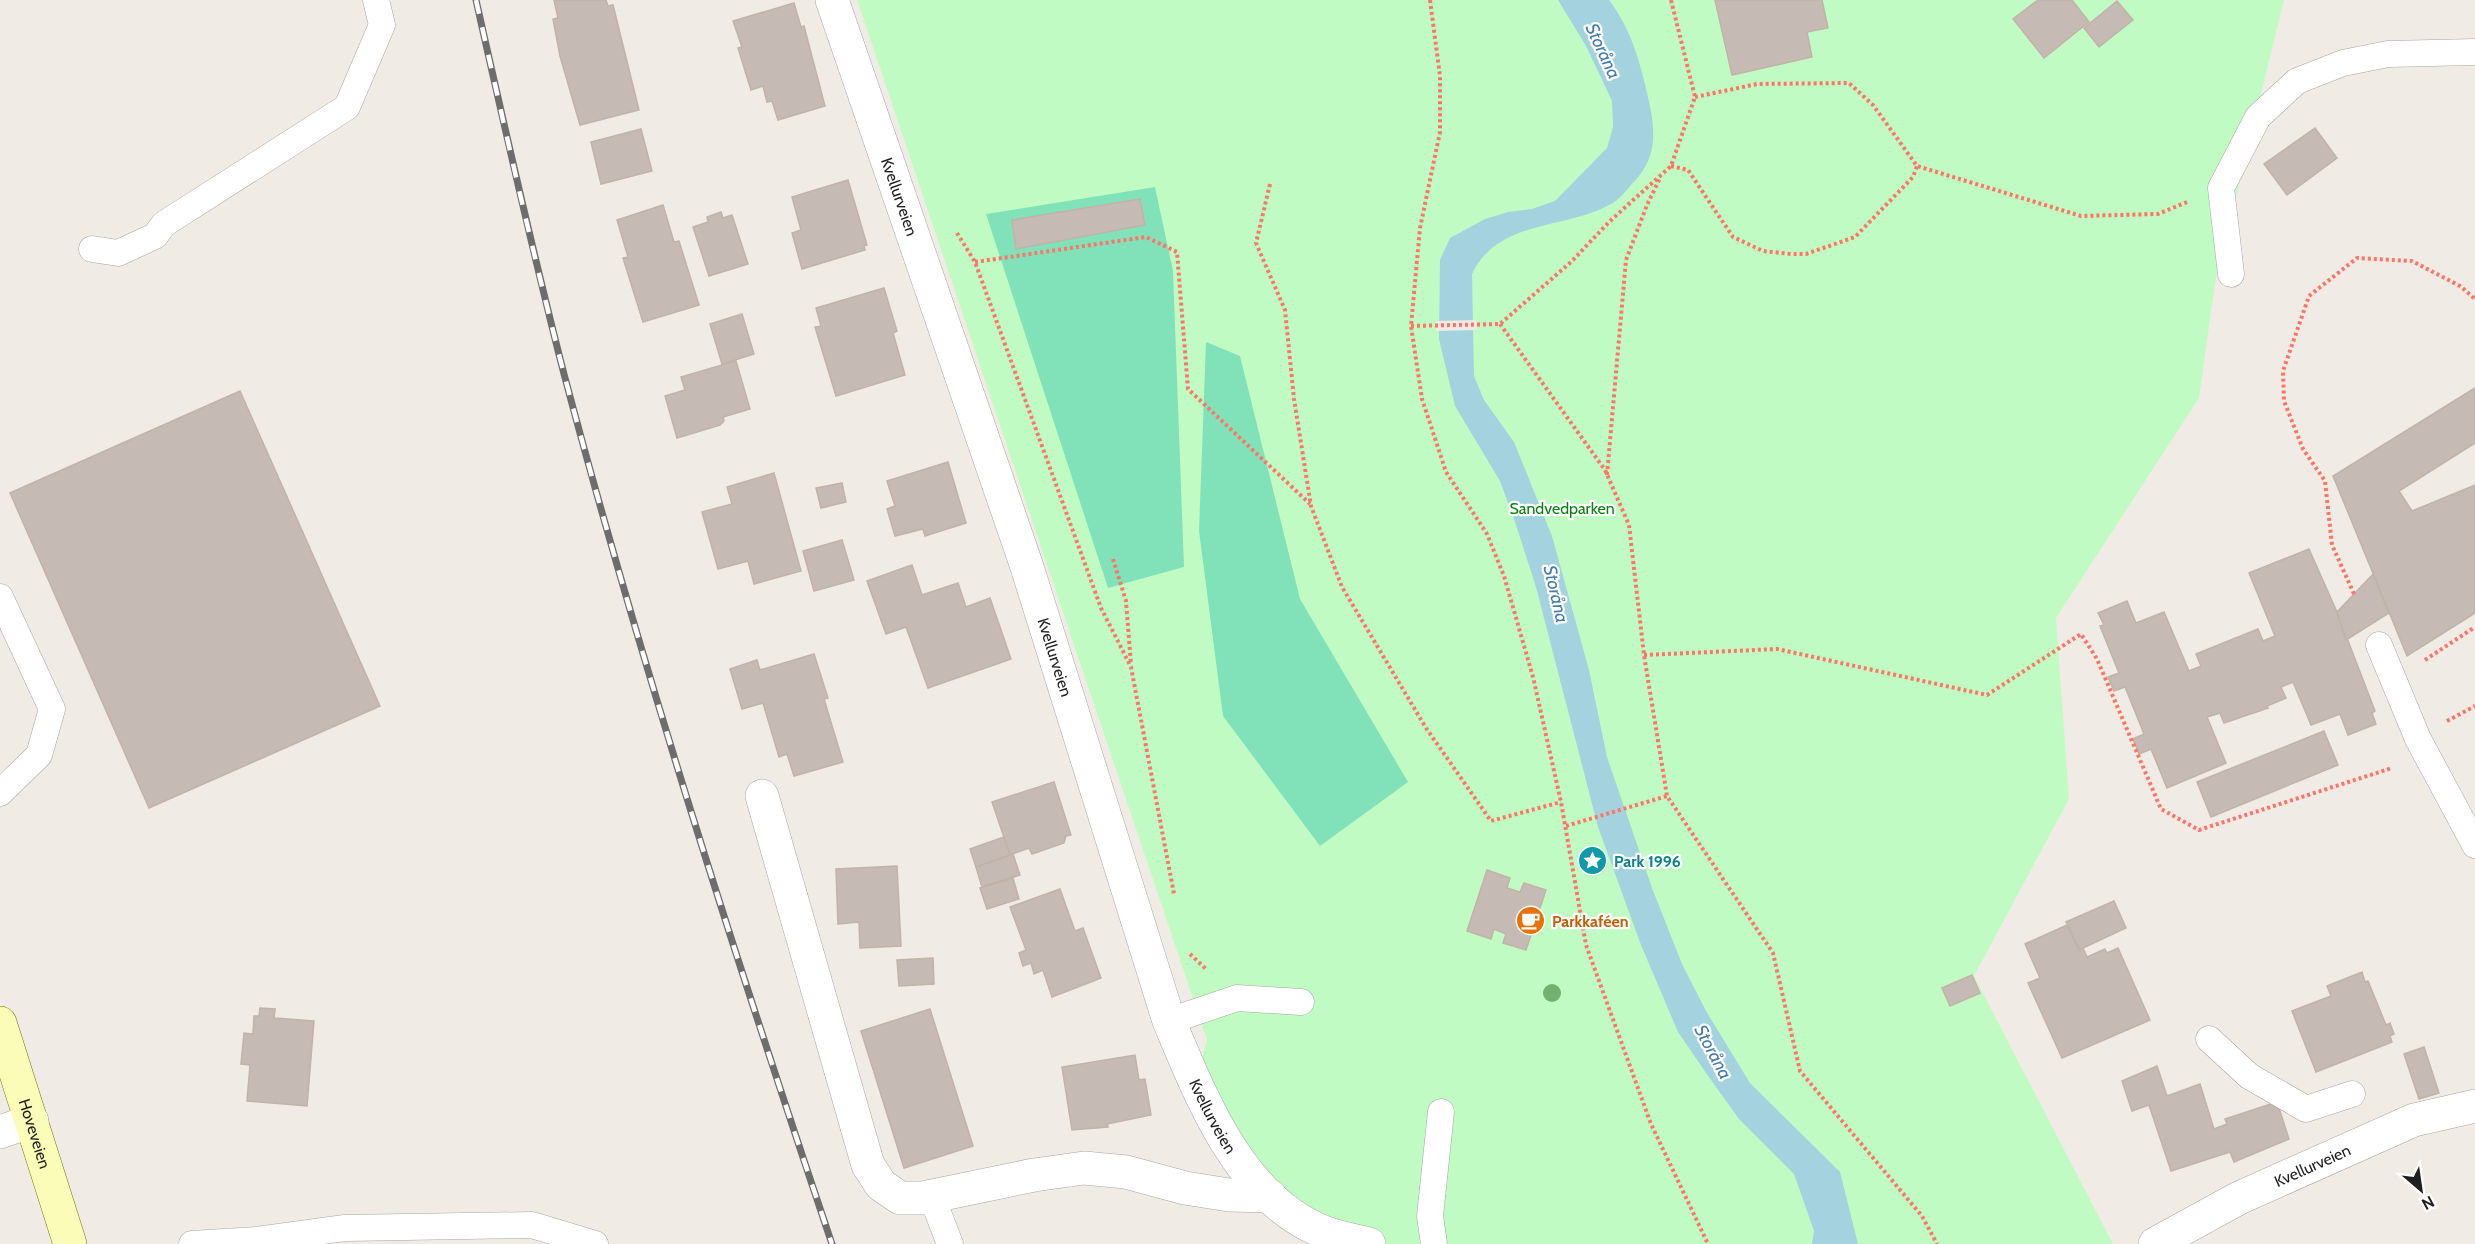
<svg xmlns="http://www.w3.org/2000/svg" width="2475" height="1244" font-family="Cabin,sans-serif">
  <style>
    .park { fill: #c1fbc4 }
    .pitch { fill: #81e2ba }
    .water { fill: #a4d3df }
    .pier { fill: #f0ece5 }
    .building { fill: #c5bbb4; stroke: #c2b2a7; stroke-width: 1.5 }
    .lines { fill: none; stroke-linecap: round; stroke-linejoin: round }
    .service-casing { stroke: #a6a6a6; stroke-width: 27 }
    .minor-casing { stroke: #a6a6a6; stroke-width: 34 }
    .secondary-casing { stroke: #717b01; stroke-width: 34 }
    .path { stroke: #fe7468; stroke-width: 4; stroke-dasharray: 3 3; stroke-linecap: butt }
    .service { stroke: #fff; stroke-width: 26 }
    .minor { stroke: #fff; stroke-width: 33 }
    .secondary { stroke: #fafcb8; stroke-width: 33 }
    .rail-casing { stroke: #6d6d6d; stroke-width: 7 }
    .rail { stroke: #fff; stroke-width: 4.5; stroke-dasharray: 14; stroke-linecap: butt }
    .tree { fill: #70b26f }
    .labels { text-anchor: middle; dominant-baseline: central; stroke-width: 4.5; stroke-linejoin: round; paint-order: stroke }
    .street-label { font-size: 16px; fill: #1f1f1f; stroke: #fff }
    .park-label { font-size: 16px; fill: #08820f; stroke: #fff }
    .culture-label { font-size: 16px; font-weight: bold; fill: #0d838f; stroke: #fff; text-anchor: start }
    .food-label { font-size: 16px; font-weight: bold; fill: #c56008; stroke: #fff; text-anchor: start }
    .water-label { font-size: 18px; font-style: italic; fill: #457aaa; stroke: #fff }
  </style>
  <rect width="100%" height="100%" fill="#f0ece5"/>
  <!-- park -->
  <path class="park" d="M 857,0 L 2284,0 L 2215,283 L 2199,398 L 2056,618 L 2069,799 L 1974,976 L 2113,1244 L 1322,1244 C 1292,1204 1208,1103 1203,1057 C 1203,1052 1206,1045 1207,1040 Z"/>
  <!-- pitch -->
  <g class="pitch">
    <path d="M 1155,187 L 1173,271 L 1184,567 L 1108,588 L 986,214 Z"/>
    <path d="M 1206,342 L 1240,356 L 1300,599 L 1408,782 L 1320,846 L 1223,716 L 1199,531 Z"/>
  </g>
  <!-- water -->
  <path class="water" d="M 1558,0 L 1609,0 C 1631,29 1640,61 1648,97 C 1656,132 1658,158 1631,185 C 1625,192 1619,200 1611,204 C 1565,230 1498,219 1472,274 L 1474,376 L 1484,400 L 1514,442 L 1552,536 L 1589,670 L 1607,757 L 1652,888 L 1682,964 L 1706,1011 L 1750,1083 L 1840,1172 L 1858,1244 L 1812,1244 L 1814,1231 L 1794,1174 L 1739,1119 L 1706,1073 L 1678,1032 L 1641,945 L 1598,827 L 1536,587 L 1515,522 L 1500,481 L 1455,406 L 1439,339 L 1440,260 L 1450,238 L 1485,219 L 1508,212 L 1532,209 L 1555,201 L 1607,148 L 1613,127 L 1612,101 L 1586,46 Z"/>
  <!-- pier -->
  <path class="pier" d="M 1477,320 L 1477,330 L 1436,331 L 1436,321 Z"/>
  <!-- building -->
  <g class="building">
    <path d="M 554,0 L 606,0 L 608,6 L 613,5 L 639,110 L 580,125 L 560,56 L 553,19 L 558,18 Z"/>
    <path d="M 1715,0 L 1822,0 L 1828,28 L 1807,32 L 1812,57 L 1732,75 Z"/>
    <path d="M 2038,0 L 2072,0 L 2089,22 L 2044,58 L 2013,19 Z"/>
    <path d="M 2117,1 L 2133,20 L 2099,47 L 2084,28 Z"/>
    <path d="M 794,3 L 801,27 L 804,26 L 825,106 L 778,120 L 772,101 L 767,102 L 763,86 L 751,90 L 738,48 L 742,47 L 733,21 Z"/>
    <path d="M 2315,128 L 2337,158 L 2287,195 L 2264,164 Z"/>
    <path d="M 641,129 L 652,171 L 601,184 L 591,142 Z"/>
    <path d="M 848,180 L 867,245 L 864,246 L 865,250 L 802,269 L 792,233 L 801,230 L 792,197 Z"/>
    <path d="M 1140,199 L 1145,225 L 1016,249 L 1012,220 Z"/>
    <path d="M 663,205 L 674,242 L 679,241 L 699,305 L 643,322 L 623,258 L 628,257 L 617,220 Z"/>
    <path d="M 721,212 L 723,218 L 732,215 L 748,264 L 709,276 L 693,227 L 708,222 L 707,217 Z"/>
    <path d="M 884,288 L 897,331 L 893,333 L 905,375 L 836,396 L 815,327 L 821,326 L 816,308 Z"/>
    <path d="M 742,314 L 754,354 L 722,364 L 710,324 Z"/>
    <path d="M 736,361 L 750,409 L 723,417 L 724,421 L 720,425 L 677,438 L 665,396 L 685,390 L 681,377 Z"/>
    <path d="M 2475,388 L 2475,443 L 2399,491 L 2412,511 L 2475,485 L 2475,613 L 2407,656 L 2333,476 Z"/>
    <path d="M 240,391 L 380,706 L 149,808 L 10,493 Z"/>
    <path d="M 948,462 L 966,523 L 925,536 L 923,529 L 895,536 L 887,509 L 895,506 L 887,481 Z"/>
    <path d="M 774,473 L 801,571 L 754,584 L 748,561 L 718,569 L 702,512 L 732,504 L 727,487 Z"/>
    <path d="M 842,483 L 846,502 L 821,508 L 816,488 Z"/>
    <path d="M 842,540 L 854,580 L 814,591 L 803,551 Z"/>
    <path d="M 2309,549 L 2337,612 L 2375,711 L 2372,713 L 2376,724 L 2348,735 L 2340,714 L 2311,725 L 2293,682 L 2281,687 L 2286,698 L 2267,706 L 2268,708 L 2224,723 L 2220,713 L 2207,717 L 2226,763 L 2167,788 L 2151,749 L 2139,754 L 2133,739 L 2144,734 L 2125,687 L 2114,691 L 2108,677 L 2119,673 L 2100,626 L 2104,625 L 2098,613 L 2127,601 L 2136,623 L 2164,612 L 2189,671 L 2201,666 L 2196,654 L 2258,629 L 2263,641 L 2275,636 L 2249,573 Z"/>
    <path d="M 912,565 L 922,595 L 958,583 L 966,607 L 990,598 L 1011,659 L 928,688 L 906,627 L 886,634 L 867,581 Z"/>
    <path d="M 2373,574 L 2389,613 L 2346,640 L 2337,612 Z"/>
    <path d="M 814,654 L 828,698 L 824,699 L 843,762 L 794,776 L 787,754 L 779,757 L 763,703 L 742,709 L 730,669 L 757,660 L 760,670 Z"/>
    <path d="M 2324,731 L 2338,765 L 2211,817 L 2197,782 Z"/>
    <path d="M 1054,782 L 1071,835 L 1066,836 L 1064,843 L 1032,854 L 1029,848 L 1010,855 L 992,802 Z"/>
    <path d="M 1004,837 L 1010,855 L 976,867 L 970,849 Z"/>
    <path d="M 1013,854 L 1020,875 L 982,887 L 976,867 Z"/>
    <path d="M 897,866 L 901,946 L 860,948 L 859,922 L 838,924 L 836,869 Z"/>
    <path d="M 1487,870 L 1510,878 L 1507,888 L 1520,892 L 1524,883 L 1546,890 L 1526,950 L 1503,943 L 1506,934 L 1494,929 L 1491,939 L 1467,931 Z"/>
    <path d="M 1013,878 L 1019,899 L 987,909 L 980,888 Z"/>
    <path d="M 1060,889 L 1075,931 L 1083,928 L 1101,978 L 1052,997 L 1043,970 L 1034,974 L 1031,963 L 1023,966 L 1019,953 L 1026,950 L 1010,907 Z"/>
    <path d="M 2114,901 L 2126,928 L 2079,950 L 2066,922 Z"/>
    <path d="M 2067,925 L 2079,950 L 2083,948 L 2087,957 L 2105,949 L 2107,953 L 2118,948 L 2150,1020 L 2062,1058 L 2028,983 L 2040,978 L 2025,944 Z"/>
    <path d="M 933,958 L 934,984 L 899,986 L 897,960 Z"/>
    <path d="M 2362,972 L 2365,982 L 2368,981 L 2386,1025 L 2390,1023 L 2394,1034 L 2390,1036 L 2392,1042 L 2316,1072 L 2292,1011 L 2331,996 L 2327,986 Z"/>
    <path d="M 1972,975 L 1980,993 L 1950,1006 L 1942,988 Z"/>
    <path d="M 260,1008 L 275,1009 L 274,1018 L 314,1021 L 307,1106 L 247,1101 L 250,1065 L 241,1064 L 244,1033 L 253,1034 L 254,1016 L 259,1016 Z"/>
    <path d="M 930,1009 L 973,1146 L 904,1168 L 861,1031 Z"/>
    <path d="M 2424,1047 L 2439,1093 L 2419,1099 L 2404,1054 Z"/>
    <path d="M 1135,1055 L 1139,1080 L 1145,1079 L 1151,1115 L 1107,1124 L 1108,1127 L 1072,1130 L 1062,1067 Z"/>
    <path d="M 2157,1066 L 2167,1096 L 2200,1084 L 2214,1129 L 2227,1124 L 2225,1119 L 2277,1102 L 2289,1139 L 2234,1162 L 2230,1152 L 2171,1171 L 2149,1105 L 2132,1111 L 2122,1081 Z"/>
  </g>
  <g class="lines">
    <defs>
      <g id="service">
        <path d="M 92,249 L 118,253 L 155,236 L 164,224 L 347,107 L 382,25 L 376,0"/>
        <path d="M 2231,274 L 2221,188 L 2258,117 L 2297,81 L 2343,63 L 2388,54 L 2475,52"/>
        <path d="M 0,597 L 52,709 L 39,755 L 0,793"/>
        <path d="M 2379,645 L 2418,739 L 2475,845"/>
        <path d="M 1169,1021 L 1237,998 L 1301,1002"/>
        <path d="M 2209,1039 L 2249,1076 L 2306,1109 L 2352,1094"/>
        <path d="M 932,1197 L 950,1244"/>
        <path d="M 192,1244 L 257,1240 L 345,1228 L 532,1225 L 595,1244"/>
        <path d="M 1434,1244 L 1430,1216 L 1441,1112"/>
      </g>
      <g id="minor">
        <path id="s1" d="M 832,0 L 1027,567 L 1169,1021 C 1202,1099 1241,1203 1329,1234 C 1342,1238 1356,1241 1369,1244"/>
        <path d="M 762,796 L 868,1165 L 881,1185 L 900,1198 L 923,1198 L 1034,1175 L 1084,1168 L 1126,1172 L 1185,1188 L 1229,1195 L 1270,1196"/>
        <path d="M 0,1132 L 32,1121"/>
        <path id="s2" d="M 2155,1244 L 2239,1198 L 2414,1120 L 2475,1106"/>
      </g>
      <g id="secondary">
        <path id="s3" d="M 0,1023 L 70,1244"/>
      </g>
    </defs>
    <!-- service casing -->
    <use href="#service" class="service-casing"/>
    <!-- minor casing -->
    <use href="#minor" class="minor-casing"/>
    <!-- secondary casing -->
    <use href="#secondary" class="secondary-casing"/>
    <!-- path -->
    <g class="path">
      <path d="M 1430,0 L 1440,76 L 1440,132 L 1420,228 L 1411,326 L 1422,399 L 1446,472 L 1487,534 L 1504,576 L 1533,677 L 1561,802 L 1586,945 L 1651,1124 L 1708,1244"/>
      <path d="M 1695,97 L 1757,84 L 1849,83 L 1873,105 L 1917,166 L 2081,216 L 2158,214 L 2187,202"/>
      <path d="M 1671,166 L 1688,170 L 1733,237 L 1763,251 L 1791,254 L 1806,254 L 1855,237 L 1913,177 L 1917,166"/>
      <path d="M 1270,184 L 1256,243 L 1285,310 L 1294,399 L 1311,506 L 1342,587 L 1426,728 L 1491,821 L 1561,802"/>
      <path d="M 957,233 L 975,262 L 1101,608 L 1131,667 L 1174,894"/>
      <path d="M 975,262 L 1146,237 L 1177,252 L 1188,389 L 1310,504"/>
      <path d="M 1500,324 L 1605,470 L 1629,525 L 1644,655 L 1667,796 L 1773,953 L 1800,1071 L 1922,1216 L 1937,1244"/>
      <path d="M 1411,326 L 1500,324 L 1571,262 L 1610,221 L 1671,166 L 1695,97 L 1671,0"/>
      <path d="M 1607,475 L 1626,260 L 1647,205 L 1660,178"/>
      <path d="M 1113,559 L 1126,601 L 1131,664"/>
      <path d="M 2354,594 L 2332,545 L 2325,481 L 2303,449 L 2284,401 L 2283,371 L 2309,296 L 2357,258 L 2412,261 L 2460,286 L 2475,299"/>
      <path d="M 1644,655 L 1777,649 L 1987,695 L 2081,634 L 2097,659 L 2161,809 L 2199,830 L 2392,768"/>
      <path d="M 2425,660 L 2475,627"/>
      <path d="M 2447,721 L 2475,706"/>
      <path d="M 1566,826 L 1667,796"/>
      <path d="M 1190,954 L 1207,970"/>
    </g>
    <!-- service -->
    <use href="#service" class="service"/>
    <!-- minor -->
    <use href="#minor" class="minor"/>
    <!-- secondary -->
    <use href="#secondary" class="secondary"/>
    <defs>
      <path id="rail" d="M 476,0 C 504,125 532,250 564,374 C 642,667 735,956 832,1244"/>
    </defs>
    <!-- rail casing -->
    <use href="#rail" class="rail-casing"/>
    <!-- rail -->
    <use href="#rail" class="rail"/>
  </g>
  <!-- trees -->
  <circle class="tree" cx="1552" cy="993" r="9"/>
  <!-- icons -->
  <defs>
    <symbol id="sight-disc" viewBox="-11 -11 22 22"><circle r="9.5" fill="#0f9aa8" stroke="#fff"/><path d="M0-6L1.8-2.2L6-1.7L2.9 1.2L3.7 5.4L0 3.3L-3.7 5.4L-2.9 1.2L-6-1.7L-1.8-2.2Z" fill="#fff"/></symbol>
    <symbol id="cafe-disc" viewBox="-11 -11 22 22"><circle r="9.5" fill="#e8710a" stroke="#fff"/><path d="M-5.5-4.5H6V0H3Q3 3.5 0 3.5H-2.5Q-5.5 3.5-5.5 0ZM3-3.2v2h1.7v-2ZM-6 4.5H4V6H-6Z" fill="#fff"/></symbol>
  </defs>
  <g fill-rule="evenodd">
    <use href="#sight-disc" x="1576" y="844" width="33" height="33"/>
    <use href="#cafe-disc" x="1514" y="904" width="33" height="33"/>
  </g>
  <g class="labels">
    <!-- street labels -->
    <g class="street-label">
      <text stroke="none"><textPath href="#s1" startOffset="208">Kvellurveien</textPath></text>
      <text stroke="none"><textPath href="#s1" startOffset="694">Kvellurveien</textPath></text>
      <text stroke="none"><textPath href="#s1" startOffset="1180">Kvellurveien</textPath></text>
      <text stroke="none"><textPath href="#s3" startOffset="116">Hoveveien</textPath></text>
      <text stroke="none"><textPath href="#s2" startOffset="176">Kvellurveien</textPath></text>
    </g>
    <!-- park labels -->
    <g class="park-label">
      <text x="1562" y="508">Sandvedparken</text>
    </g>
    <!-- culture labels -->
    <g class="culture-label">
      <text x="1614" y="861">Park 1996</text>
    </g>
    <!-- food labels -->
    <g class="food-label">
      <text x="1552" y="921">Parkkaféen</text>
    </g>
    <!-- water labels -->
    <g class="water-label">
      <text transform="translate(1603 51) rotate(65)">Storåna</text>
      <text transform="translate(1556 594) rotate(77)">Storåna</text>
      <text transform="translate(1713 1052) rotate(62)">Storåna</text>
    </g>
  </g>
  <!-- north arrow -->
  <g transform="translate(2421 1190) rotate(151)" stroke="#ffffff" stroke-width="4.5" paint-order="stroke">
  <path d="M0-4.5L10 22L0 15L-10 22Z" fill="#1f1f1f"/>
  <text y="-9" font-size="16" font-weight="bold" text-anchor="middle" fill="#1f1f1f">N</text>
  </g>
</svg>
